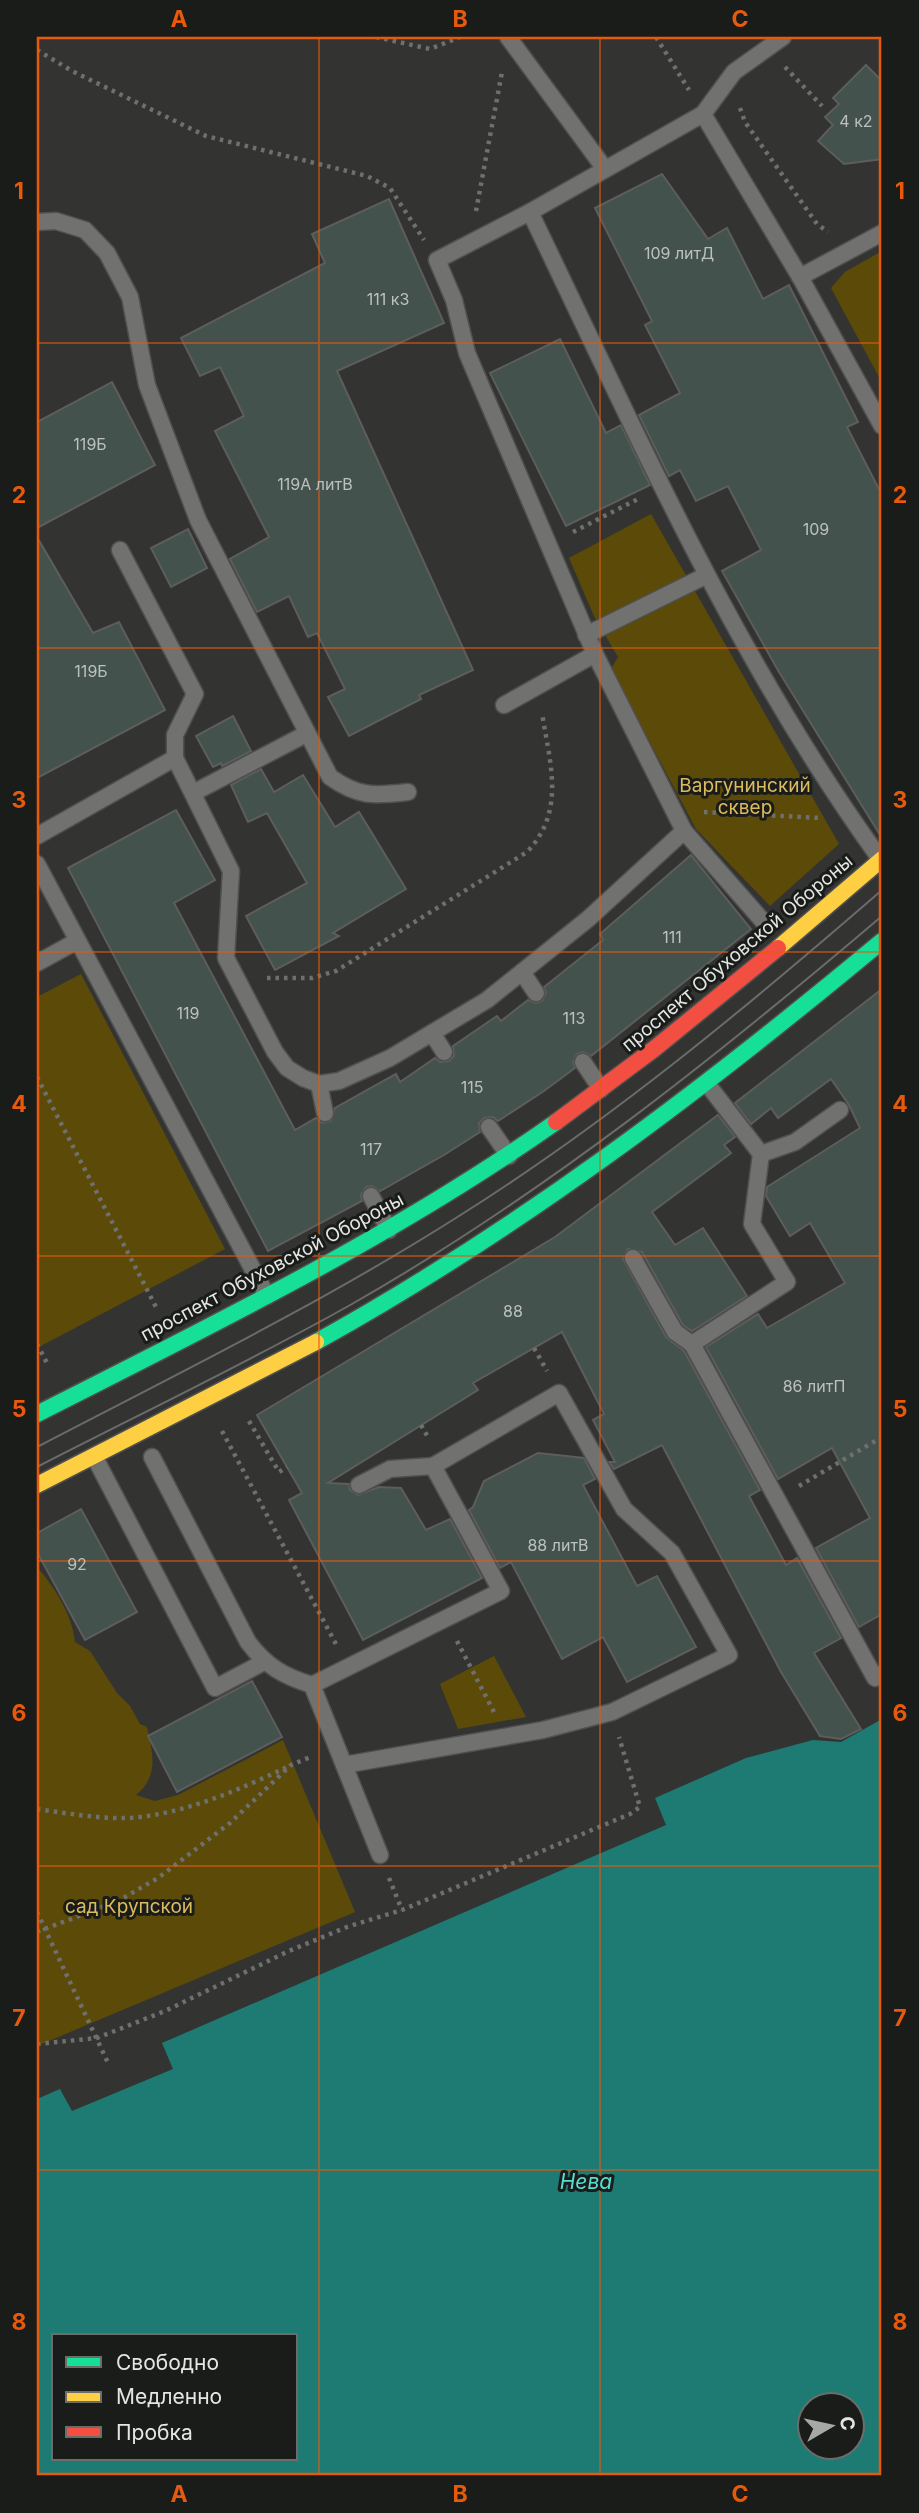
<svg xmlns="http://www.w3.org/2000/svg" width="919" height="2513" font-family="Inter,sans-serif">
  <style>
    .green { fill: #5c4a08 }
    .water { fill: #1e7b74; fill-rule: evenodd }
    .building { fill: #43524d; stroke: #5c5d5c; stroke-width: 2 }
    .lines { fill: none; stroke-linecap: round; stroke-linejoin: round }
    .lane-casing { stroke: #4f504f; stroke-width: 19 }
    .fast-casing { stroke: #4f504f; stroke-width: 19 }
    .slow-casing { stroke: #4f504f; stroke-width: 19 }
    .jam-casing { stroke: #4f504f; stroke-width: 19 }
    .path { stroke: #6e706e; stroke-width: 4.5; stroke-dasharray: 3.5 5; stroke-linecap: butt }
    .lane { stroke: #717270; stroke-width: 16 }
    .fast { stroke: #16e098; stroke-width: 16 }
    .slow { stroke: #ffcf43; stroke-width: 16 }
    .jam { stroke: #f24e42; stroke-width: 16 }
    .tram { stroke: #6a6b6a; stroke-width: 2 }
    .grid { fill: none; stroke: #e8590c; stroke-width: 2; stroke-opacity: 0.55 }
    .labels { text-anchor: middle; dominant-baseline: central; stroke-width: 6; stroke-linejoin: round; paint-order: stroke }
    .number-label { font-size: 16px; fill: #bcc1be }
    .park-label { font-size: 19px; fill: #dcbb5e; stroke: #1a1c1a }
    .street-label { font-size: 19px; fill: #e4e6e3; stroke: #1a1c1a }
    .water-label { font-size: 21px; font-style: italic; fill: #55ded4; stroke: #1a1c1a }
    .neatline { fill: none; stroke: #e8590c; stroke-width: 2.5 }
    .grid-label { font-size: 23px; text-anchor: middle; font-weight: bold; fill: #e8590c }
  </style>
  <rect width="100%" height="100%" fill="#333432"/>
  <!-- green -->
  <g class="green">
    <path d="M 882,251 L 882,375 L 879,377 L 831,288 L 845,272 Z"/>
    <path d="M 651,514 L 839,844 L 770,906 L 696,829 L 611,669 L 618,657 L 594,616 L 569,558 Z"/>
    <path d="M 81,974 L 225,1249 L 37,1348 L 37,997 Z"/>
    <path d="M 37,1567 C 55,1588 72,1614 75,1642 L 90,1651 L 117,1693 L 130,1706 L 140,1724 L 147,1727 C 153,1754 159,1776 136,1795 L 155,1801 L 178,1795 L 283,1740 L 355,1912 L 37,2046 Z"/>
    <path d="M 494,1656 L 526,1717 L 458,1729 L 440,1684 Z"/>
  </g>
  <!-- water -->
  <path class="water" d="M 882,1719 L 882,2476 L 37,2476 L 37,2099 L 60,2089 L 72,2111 L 173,2069 L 162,2043 L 666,1825 L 655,1798 L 746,1758 L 813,1740 L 841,1742 ZM 54,2336 L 296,2336 L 296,2459 L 54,2459 ZM 810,2404 L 852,2404 L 852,2446 L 810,2446 Z"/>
  <!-- building -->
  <g class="building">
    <path d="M 866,65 L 882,81 L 882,159 L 844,164 L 818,141 L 833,125 L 825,117 L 839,104 L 833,98 Z"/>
    <path d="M 662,174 L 708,239 L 727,228 L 763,299 L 789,285 L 858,422 L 847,427 L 882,495 L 882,838 L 779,672 L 722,571 L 761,550 L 728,486 L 696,501 L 680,470 L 669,476 L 639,415 L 680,393 L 645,325 L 652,321 L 595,208 Z"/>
    <path d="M 389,199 L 444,323 L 337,371 L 473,670 L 419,695 L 421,699 L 349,736 L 328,697 L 345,689 L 317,633 L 308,637 L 289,596 L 257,612 L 230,559 L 269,537 L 215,431 L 244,416 L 220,367 L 200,376 L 181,338 L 325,263 L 312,234 Z"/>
    <path d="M 560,339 L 606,433 L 621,425 L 650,485 L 566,526 L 490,373 Z"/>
    <path d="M 112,382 L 155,465 L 37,528 L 37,422 Z"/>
    <path d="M 188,529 L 207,568 L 171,587 L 151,548 Z"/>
    <path d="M 37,537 L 93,633 L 119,622 L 165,710 L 37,778 Z"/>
    <path d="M 233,716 L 251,751 L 222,766 L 221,763 L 213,767 L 196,736 Z"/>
    <path d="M 261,769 L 274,792 L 303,775 L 335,827 L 359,812 L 406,889 L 333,933 L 339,936 L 275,970 L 246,916 L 307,883 L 267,813 L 248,822 L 231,785 Z"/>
    <path d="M 176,810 L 215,880 L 174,903 L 295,1130 L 316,1118 L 322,1123 L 331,1121 L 335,1108 L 396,1074 L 400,1082 L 435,1058 L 440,1062 L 449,1061 L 454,1056 L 453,1046 L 497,1016 L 501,1021 L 528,1000 L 536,1003 L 542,1001 L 546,993 L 544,987 L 603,940 L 600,934 L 691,855 L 751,929 L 591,1056 L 583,1052 L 577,1054 L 573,1062 L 575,1068 L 544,1091 L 498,1121 L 493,1117 L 484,1118 L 479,1123 L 480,1132 L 444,1155 L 380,1191 L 372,1186 L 366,1187 L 361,1195 L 362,1201 L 268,1251 L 68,868 Z"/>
    <path d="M 882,989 L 882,1614 L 859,1627 L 816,1548 L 870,1518 L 832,1448 L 778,1479 L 706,1347 L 758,1314 L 767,1328 L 845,1283 L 810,1223 L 790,1236 L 766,1196 L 767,1187 L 860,1128 L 849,1105 L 831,1079 L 778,1118 L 771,1108 L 751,1124 L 735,1103 Z"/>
    <path d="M 718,1115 L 735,1137 L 724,1145 L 731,1153 L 652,1212 L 675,1245 L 703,1228 L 747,1296 L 692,1331 L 683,1325 L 642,1252 L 628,1249 L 623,1259 L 666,1337 L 684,1351 L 760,1490 L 749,1496 L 786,1565 L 797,1558 L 841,1638 L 814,1653 L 861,1729 L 841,1739 L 820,1736 L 781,1672 L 662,1445 L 614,1469 L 609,1462 L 615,1462 L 593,1420 L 604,1414 L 562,1332 L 473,1383 L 478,1390 L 328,1483 L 349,1484 L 350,1490 L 358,1495 L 379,1487 L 401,1488 L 426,1530 L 450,1519 L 482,1578 L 363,1640 L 289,1500 L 302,1493 L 257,1415 L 555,1237 Z"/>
    <path d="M 538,1453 L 584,1458 L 595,1479 L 583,1485 L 637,1586 L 657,1576 L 696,1647 L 627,1682 L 603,1637 L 562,1659 L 511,1562 L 500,1568 L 469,1510 L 473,1507 L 484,1481 Z"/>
    <path d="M 81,1509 L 137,1612 L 85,1640 L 37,1552 L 37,1533 Z"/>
    <path d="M 252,1681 L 282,1737 L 177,1792 L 148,1736 Z"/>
  </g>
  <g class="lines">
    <defs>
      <g id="lane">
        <path d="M 508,37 L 605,169"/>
        <path d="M 783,37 L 734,72 L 703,114 L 800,277 L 882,426"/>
        <path d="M 703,114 L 530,212 C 637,434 736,660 881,860"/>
        <path d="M 530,212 L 437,260 L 454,300 L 467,353 L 595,654 L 684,831 L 768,927"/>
        <path d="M 37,222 L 56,221 L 85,230 L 107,253 L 130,297 L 147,385 L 198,520 L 330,777 C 358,797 374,796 408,792"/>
        <path d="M 800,277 L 882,233"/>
        <path d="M 120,550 L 195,694 L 175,735 L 175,758 L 231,871 L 226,958 L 275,1052 L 287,1068 L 303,1078 L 319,1084 L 339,1081 L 390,1058 L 487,1000 L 588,919 L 684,831"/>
        <path d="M 586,635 L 705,576"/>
        <path d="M 504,705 L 595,654"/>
        <path d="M 193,793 L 306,734"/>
        <path d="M 37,836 L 175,758"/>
        <path d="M 37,864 L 267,1296"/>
        <path d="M 37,963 L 77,941"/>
        <path d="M 522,972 L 536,993"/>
        <path d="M 432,1033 L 444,1052"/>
        <path d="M 583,1062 L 601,1089"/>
        <path d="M 319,1084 L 325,1113"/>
        <path d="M 708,1085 L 761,1154 L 752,1224 L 787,1282 L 692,1344 L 875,1678 L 882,1674"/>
        <path d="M 489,1127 L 509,1156"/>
        <path d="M 761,1154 L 795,1142 L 840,1110"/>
        <path d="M 371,1196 L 389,1230"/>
        <path d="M 633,1258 L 675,1332 L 692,1344"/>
        <path d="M 94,1456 L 215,1688 L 264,1662"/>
        <path d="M 152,1457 L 248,1642 C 266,1666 283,1676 312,1685 L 501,1591 L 433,1466 L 390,1469 L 359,1485"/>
        <path d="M 312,1685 L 380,1855"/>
        <path d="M 344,1765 L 543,1730 L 612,1712 L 729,1655 L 672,1553 L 624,1509 L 559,1393 L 433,1466"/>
      </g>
      <g id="fast">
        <path d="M 316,1342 C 520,1229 703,1090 882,941"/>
        <path d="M 37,1414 C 214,1324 393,1237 556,1122"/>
      </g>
      <g id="slow">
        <path d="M 778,948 L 882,859"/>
        <path d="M 37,1485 L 316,1342"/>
      </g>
      <path id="jam" d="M 556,1122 L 654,1049 L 778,948"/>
    </defs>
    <!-- lane casing -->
    <use href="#lane" class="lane-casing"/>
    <!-- fast casing -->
    <use href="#fast" class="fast-casing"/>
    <!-- slow casing -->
    <use href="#slow" class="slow-casing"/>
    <!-- jam casing -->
    <use href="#jam" class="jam-casing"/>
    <!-- path -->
    <g class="path">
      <path d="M 376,37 L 430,49 L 460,37"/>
      <path d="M 656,37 L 689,90"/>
      <path d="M 37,50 L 72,71 L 206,136 L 367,176 L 390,188 L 424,240"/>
      <path d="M 785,67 L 822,106"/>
      <path d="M 740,108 L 745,122 L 817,224 L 828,232"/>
      <path d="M 476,211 L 502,72"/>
      <path d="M 573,532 L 640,498"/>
      <path d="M 704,812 L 821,818"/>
      <path d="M 267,978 L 312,978 L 336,971 L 527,852 C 566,811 550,764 542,713"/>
      <path d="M 37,1077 L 157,1309"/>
      <path d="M 37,1344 L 48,1365"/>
      <path d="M 534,1348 L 547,1371"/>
      <path d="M 249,1421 L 279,1472 L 287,1467"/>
      <path d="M 421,1425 L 429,1439"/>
      <path d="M 222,1431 L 337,1646"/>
      <path d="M 799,1486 L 882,1437"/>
      <path d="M 457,1641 L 495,1714"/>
      <path d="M 37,1809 C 66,1813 98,1819 128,1818 C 182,1815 239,1790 287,1767"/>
      <path d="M 389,1878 L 402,1910"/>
      <path d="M 37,1912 L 109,2065"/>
      <path d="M 37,1932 L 118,1901 L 158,1878 L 230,1823 L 291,1765 L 313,1756"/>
      <path d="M 37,2044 L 97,2038 L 165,2011 L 289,1951 L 347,1927 L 402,1910 L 630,1814 L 640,1807 L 619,1737"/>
    </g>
    <!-- lane -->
    <use href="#lane" class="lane"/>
    <!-- fast -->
    <use href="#fast" class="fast"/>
    <!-- slow -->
    <use href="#slow" class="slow"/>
    <!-- jam -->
    <use href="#jam" class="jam"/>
    <!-- tram -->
    <g class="tram">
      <path d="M 37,1447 C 179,1373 324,1302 459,1216 C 610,1121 747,1007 882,890"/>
      <path d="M 37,1467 C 142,1413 249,1362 352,1304 C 543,1195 715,1058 882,916"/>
    </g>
  </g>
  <!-- grid -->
  <path class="grid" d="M 319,37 L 319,2476M 600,37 L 600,2476M 37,343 L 882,343M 37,648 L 882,648M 37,952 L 882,952M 37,1256 L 882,1256M 37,1561 L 882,1561M 37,1866 L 882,1866M 37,2170 L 882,2170"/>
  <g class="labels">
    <!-- number labels -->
    <g class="number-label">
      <text x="856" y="121">4 к2</text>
      <text x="679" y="253">109 литД</text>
      <text x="388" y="299">111 к3</text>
      <text x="90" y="444">119Б</text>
      <text x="315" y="484">119А литВ</text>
      <text x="816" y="529">109</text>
      <text x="91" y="671">119Б</text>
      <text x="672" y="937">111</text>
      <text x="188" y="1013">119</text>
      <text x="574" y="1018">113</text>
      <text x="472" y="1087">115</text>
      <text x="371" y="1149">117</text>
      <text x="513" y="1311">88</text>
      <text x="814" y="1386">86 литП</text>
      <text x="558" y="1545">88 литВ</text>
      <text x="77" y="1564">92</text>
    </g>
    <!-- park labels -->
    <g class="park-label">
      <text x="745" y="785">Варгунинский<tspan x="745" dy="22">сквер</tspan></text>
      <text x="129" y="1906">сад Крупской</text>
    </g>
    <!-- street labels -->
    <g class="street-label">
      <text transform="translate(737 953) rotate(-40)">проспект Обуховской Обороны</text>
      <text transform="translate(272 1267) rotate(-28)">проспект Обуховской Обороны</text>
    </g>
    <!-- water labels -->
    <g class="water-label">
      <text x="586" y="2181">Нева</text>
    </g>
  </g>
  <!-- border -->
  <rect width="919" height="2513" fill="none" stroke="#1a1c1a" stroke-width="77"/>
  <!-- legend -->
  <rect x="52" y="2334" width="245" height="126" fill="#1a1c1a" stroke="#6b6d6a" stroke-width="2"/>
  <rect x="66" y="2357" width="35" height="10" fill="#16e098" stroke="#6b6d6a" stroke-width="2"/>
  <text x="116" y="2370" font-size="21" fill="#e4e6e3">Свободно</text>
  <rect x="66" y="2392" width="35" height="10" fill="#ffcf43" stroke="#6b6d6a" stroke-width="2"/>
  <text x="116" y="2404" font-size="21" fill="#e4e6e3">Медленно</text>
  <rect x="66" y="2427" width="35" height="10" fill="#f24e42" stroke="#6b6d6a" stroke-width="2"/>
  <text x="116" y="2440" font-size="21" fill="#e4e6e3">Пробка</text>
  <!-- north arrow -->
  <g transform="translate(831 2426) rotate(81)"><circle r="33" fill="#1a1c1a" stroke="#6b6d6a" stroke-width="2"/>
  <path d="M0-5L12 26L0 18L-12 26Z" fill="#a6a8a5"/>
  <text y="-10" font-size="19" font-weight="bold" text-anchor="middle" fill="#e4e6e3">С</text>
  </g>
  <rect x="38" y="38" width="842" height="2436" class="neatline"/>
  <g class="grid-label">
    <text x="179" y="27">A</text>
    <text x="460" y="27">B</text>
    <text x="740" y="27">C</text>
    <text x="19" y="199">1</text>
    <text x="900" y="199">1</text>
    <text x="19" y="503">2</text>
    <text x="900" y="503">2</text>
    <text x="19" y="808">3</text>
    <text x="900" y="808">3</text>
    <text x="19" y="1112">4</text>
    <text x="900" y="1112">4</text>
    <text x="19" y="1417">5</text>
    <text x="900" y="1417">5</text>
    <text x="19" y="1721">6</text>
    <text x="900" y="1721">6</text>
    <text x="19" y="2026">7</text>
    <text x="900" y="2026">7</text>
    <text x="19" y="2330">8</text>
    <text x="900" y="2330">8</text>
    <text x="179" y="2502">A</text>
    <text x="460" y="2502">B</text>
    <text x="740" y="2502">C</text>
  </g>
</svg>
